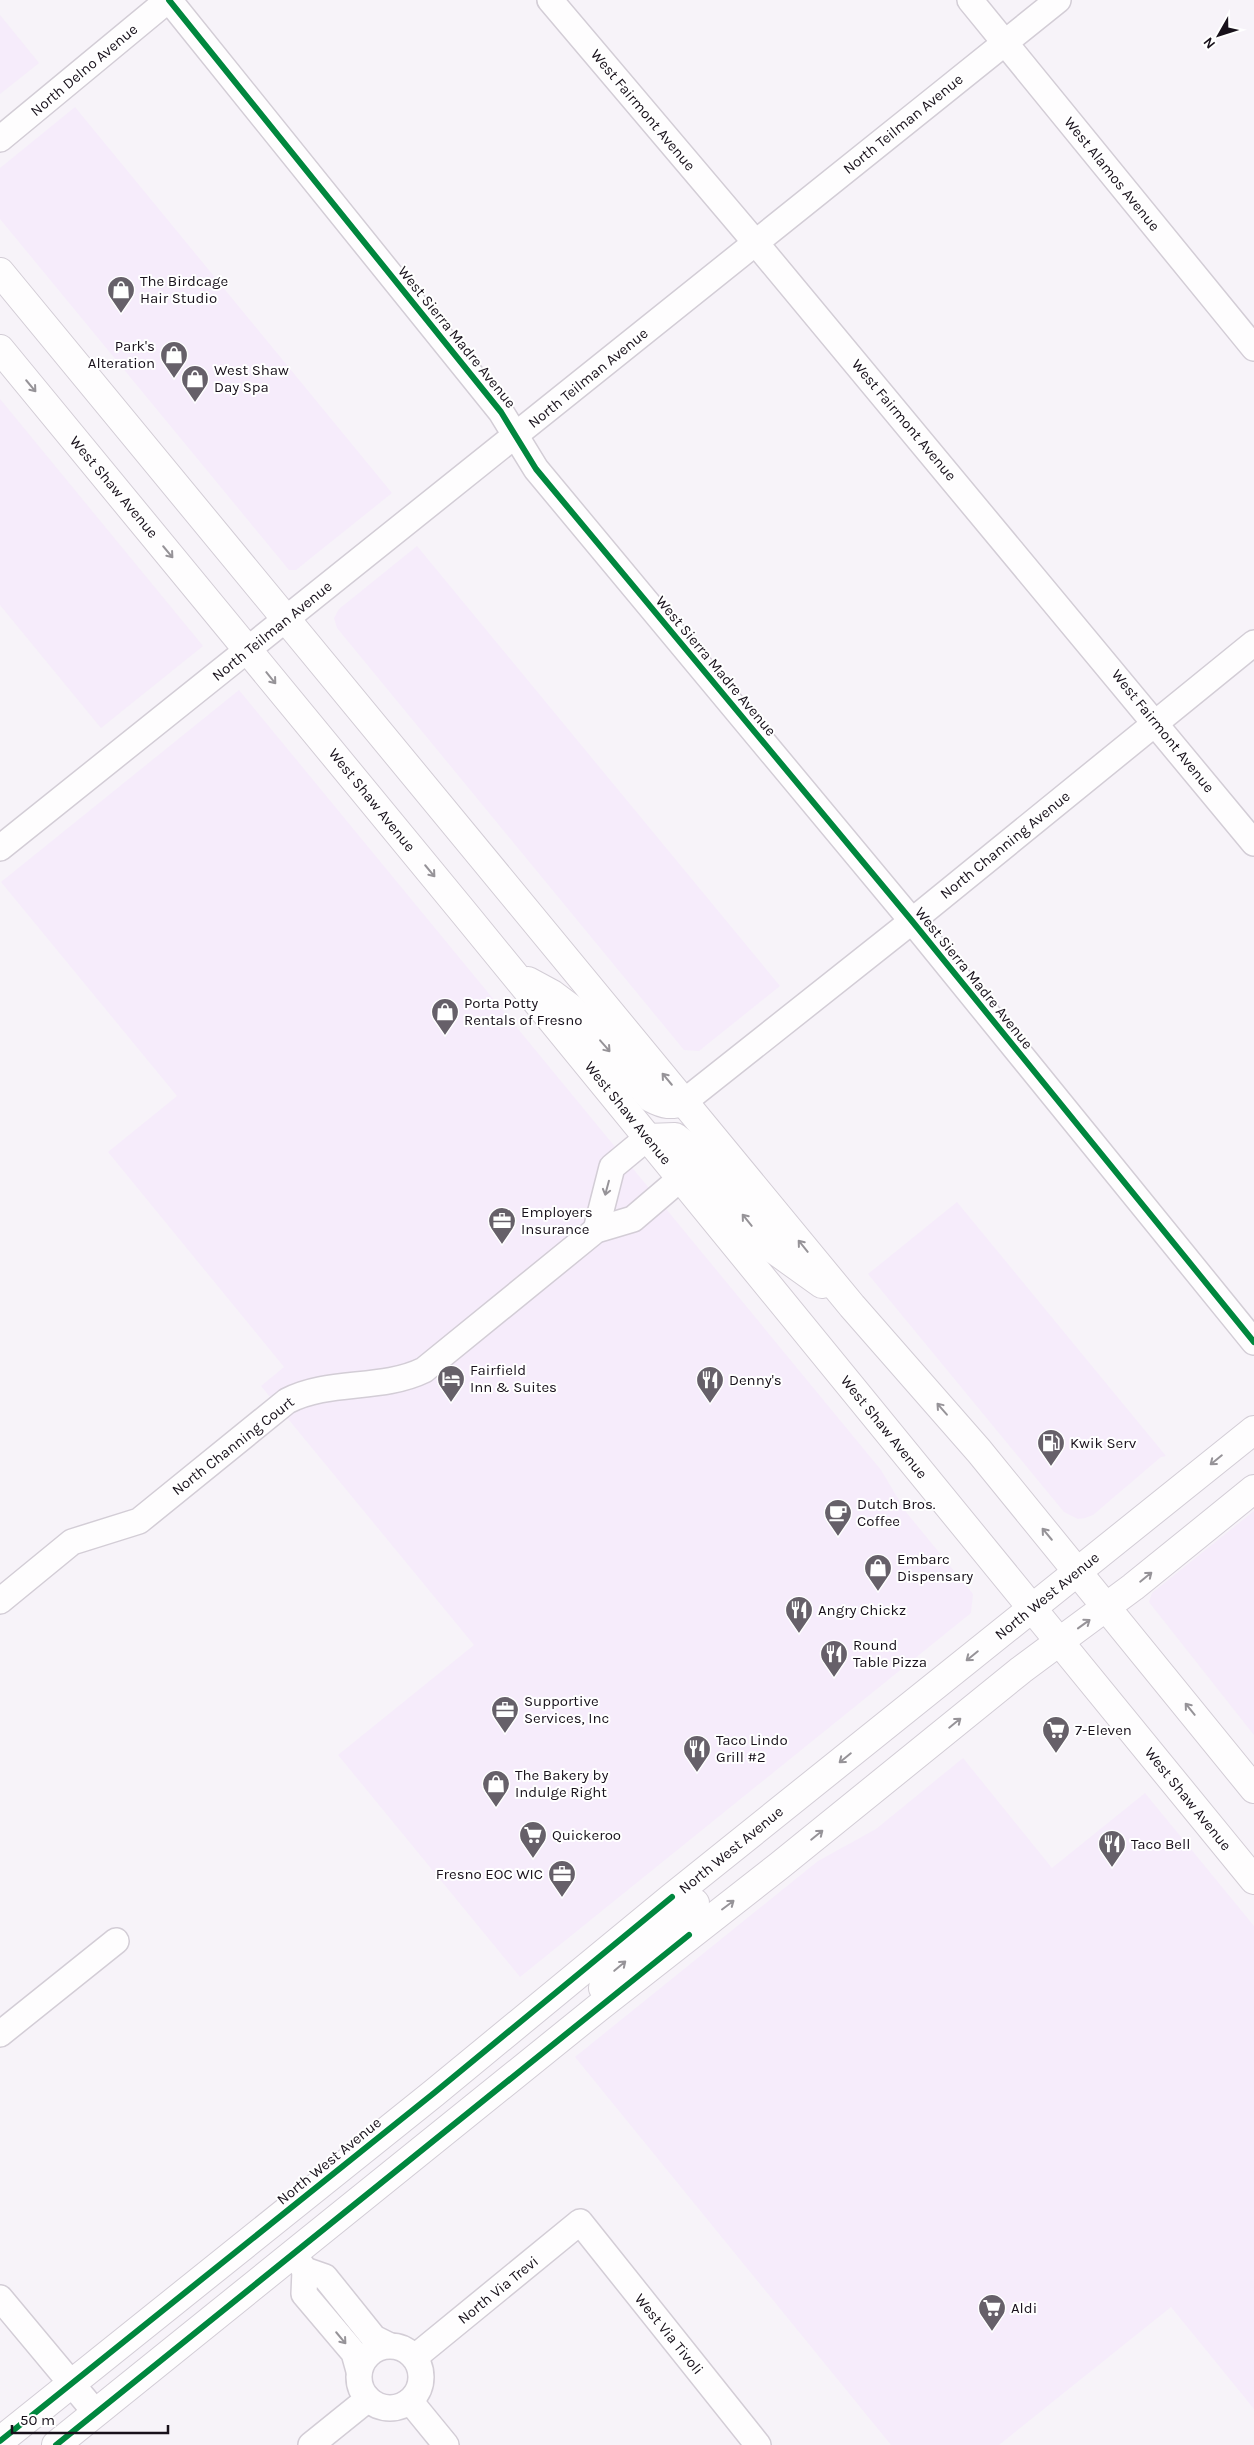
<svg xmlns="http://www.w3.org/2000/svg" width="1254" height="2445" font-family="Karla,sans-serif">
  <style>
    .built { fill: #f6ecfb }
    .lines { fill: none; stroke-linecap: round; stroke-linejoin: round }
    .minor-casing { stroke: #d3cdd6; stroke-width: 28 }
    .secondary-casing { stroke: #d3cdd6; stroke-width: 30 }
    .primary-casing { stroke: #d3cdd6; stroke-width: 30 }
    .minor { stroke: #fefdfe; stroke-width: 25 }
    .secondary { stroke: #fefdfe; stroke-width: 28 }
    .primary { stroke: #fefdfe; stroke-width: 28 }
    .cycleway-casing { stroke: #fff; stroke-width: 9 }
    .cycleway { stroke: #00873e; stroke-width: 6 }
    .oneway { stroke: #969398 }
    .labels { text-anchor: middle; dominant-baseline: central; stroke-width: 4; stroke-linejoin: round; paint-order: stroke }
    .street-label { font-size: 15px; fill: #18111b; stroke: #fff }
    .poi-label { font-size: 15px; fill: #18111b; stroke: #fff; text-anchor: start }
  </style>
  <rect width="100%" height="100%" fill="#f7f3f9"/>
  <!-- built -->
  <g class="built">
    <path d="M 0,15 L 39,63 L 0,94 Z"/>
    <path d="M 75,107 L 392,493 L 296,570 L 289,570 L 0,219 L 0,168 Z"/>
    <path d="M 0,399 L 203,646 L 101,728 L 0,605 Z"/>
    <path d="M 417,546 L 780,986 L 699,1051 L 684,1050 L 337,628 L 334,618 L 339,609 Z"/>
    <path d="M 239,690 L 881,1470 L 906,1512 L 973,1594 L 971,1613 L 520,1977 L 338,1755 L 474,1645 L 261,1386 L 284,1367 L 108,1152 L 177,1096 L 1,882 Z"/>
    <path d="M 957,1202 L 1166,1456 L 1161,1457 L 1093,1515 L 1085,1518 L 1078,1519 L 1064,1512 L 868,1274 Z"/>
    <path d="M 1254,1511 L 1254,1735 L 1149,1602 L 1152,1593 Z"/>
    <path d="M 963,1758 L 1052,1868 L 1145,1793 L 1254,1926 L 1254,2409 L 1171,2307 L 999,2445 L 891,2445 L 575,2057 L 818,1861 L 876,1829 Z"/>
  </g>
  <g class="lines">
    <defs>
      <g id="minor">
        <path d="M 169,0 L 501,412 L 536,469 L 912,921 L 1254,1342"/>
        <path d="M 550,0 L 755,242 L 1254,843"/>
        <path d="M 970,0 L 1254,348"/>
        <path d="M 0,139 L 168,0"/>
        <path d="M 0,848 C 355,567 706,283 1058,0"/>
        <path d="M 685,1101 L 912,921 L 1254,643"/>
        <path d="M 596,1230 L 612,1167 L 647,1138"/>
        <path d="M 0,1601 L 72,1542 L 139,1521 L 287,1401 C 329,1379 381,1391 424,1370 L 596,1230 L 633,1219 L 681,1178"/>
        <path d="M 0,2034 L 116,1941"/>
        <path d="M 293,2254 L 305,2270 L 325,2277 L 374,2338 L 388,2345"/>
        <path d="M 305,2270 L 304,2294 L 354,2353 L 359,2371"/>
        <path d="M 0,2298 L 96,2413"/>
        <circle cx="390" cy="2377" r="31"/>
        <path d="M 415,2357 L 580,2222 L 758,2445"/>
        <path d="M 410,2401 L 446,2445"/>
        <path d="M 311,2445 L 368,2399"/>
      </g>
      <g id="secondary">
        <path d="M 603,1988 L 605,1978 L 695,1903"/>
        <path d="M 0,2441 L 434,2093 L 672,1897 L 1254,1430"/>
        <path d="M 56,2445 L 599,2007 L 779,1866 L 1021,1670 L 1133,1587 L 1254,1489"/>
      </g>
      <g id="primary">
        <path d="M 0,272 L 852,1306 L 979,1451 L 1254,1789"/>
        <path d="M 0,349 L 465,914 L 1254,1880"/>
        <path d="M 528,981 L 552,994 L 572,1009 L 651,1098 C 664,1105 671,1106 685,1101"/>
        <path d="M 647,1138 L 675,1137 L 685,1145 L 766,1244 L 822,1284"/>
      </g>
    </defs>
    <!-- minor casing -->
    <use href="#minor" class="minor-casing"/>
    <!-- secondary casing -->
    <use href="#secondary" class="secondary-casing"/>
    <!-- primary casing -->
    <use href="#primary" class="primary-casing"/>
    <!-- minor -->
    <use href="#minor" class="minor"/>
    <!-- secondary -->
    <use href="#secondary" class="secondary"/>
    <!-- primary -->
    <use href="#primary" class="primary"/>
    <defs>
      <g id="cycleway">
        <path d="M 169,0 L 501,412 L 536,469 L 912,921 L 1254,1342"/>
        <path d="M 0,2441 L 434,2093 L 672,1897"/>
        <path d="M 56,2445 L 689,1935"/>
      </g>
    </defs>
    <!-- cycleway casing -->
    <use href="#cycleway" class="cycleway-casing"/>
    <!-- cycleway -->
    <use href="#cycleway" class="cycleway"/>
  </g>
  <!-- one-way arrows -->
  <defs><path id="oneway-shaft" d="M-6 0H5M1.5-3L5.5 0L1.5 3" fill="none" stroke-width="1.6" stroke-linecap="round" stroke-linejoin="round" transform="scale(1.25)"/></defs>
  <g class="oneway">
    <use href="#oneway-shaft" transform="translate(31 386) rotate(50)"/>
    <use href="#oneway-shaft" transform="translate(168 552) rotate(50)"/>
    <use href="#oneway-shaft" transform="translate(271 678) rotate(51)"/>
    <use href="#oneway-shaft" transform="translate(430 871) rotate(50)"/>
    <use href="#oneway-shaft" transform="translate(605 1046) rotate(49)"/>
    <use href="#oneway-shaft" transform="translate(667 1079) rotate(-130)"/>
    <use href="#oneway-shaft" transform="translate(607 1188) rotate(105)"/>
    <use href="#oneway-shaft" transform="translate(747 1220) rotate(-129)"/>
    <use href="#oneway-shaft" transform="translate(803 1246) rotate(-129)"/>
    <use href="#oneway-shaft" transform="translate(942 1409) rotate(-131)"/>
    <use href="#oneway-shaft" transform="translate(1216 1460) rotate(141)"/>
    <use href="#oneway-shaft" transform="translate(1047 1534) rotate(-130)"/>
    <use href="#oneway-shaft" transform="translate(1146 1577) rotate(-39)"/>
    <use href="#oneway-shaft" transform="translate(1084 1624) rotate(-36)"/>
    <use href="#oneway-shaft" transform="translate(972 1656) rotate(141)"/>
    <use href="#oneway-shaft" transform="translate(1190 1709) rotate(-129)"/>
    <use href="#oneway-shaft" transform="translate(955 1723) rotate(-39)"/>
    <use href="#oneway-shaft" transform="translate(845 1758) rotate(141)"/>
    <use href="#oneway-shaft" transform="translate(817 1835) rotate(-39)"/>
    <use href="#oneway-shaft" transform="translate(728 1905) rotate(-37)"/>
    <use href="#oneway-shaft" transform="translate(620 1966) rotate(-40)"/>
    <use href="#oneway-shaft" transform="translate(341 2338) rotate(50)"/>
  </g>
  <!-- icons -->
  <defs>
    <symbol id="shop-pin" viewBox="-11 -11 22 30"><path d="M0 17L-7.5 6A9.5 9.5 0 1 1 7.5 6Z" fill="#666069" stroke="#fff"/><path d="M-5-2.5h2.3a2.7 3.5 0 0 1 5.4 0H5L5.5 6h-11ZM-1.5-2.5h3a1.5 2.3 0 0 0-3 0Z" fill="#fff"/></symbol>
    <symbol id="office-pin" viewBox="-11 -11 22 30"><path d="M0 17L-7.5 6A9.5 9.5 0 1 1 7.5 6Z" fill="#666069" stroke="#fff"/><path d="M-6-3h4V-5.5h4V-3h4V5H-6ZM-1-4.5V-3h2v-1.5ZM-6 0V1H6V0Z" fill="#fff"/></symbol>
    <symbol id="hotel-pin" viewBox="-11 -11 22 30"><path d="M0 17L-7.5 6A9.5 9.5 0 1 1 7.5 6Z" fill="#666069" stroke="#fff"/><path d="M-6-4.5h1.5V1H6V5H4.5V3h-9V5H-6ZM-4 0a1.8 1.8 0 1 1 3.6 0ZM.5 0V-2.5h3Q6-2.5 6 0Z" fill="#fff"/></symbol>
    <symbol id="restaurant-pin" viewBox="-11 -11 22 30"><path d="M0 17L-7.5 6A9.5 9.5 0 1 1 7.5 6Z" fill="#666069" stroke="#fff"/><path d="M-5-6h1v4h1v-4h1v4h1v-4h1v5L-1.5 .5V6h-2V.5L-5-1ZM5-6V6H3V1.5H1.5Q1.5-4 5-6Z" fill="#fff"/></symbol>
    <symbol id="fuel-pin" viewBox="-11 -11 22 30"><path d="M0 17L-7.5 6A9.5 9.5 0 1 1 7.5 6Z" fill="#666069" stroke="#fff"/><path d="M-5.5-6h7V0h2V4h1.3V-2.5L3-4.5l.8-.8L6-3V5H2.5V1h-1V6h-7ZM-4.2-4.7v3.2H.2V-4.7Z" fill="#fff"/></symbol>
    <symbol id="cafe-pin" viewBox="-11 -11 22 30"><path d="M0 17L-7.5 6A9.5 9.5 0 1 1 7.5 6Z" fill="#666069" stroke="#fff"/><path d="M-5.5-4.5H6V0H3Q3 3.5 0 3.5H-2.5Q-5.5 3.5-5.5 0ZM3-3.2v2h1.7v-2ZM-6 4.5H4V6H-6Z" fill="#fff"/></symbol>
    <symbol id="supermarket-pin" viewBox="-11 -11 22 30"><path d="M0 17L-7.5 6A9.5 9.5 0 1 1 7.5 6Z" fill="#666069" stroke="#fff"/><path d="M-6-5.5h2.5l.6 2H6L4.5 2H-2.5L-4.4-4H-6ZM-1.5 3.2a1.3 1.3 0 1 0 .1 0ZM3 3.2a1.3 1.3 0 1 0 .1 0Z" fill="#fff"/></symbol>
  </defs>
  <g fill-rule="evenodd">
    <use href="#shop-pin" x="105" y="274" width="32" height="43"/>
    <use href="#shop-pin" x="158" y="339" width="32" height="43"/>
    <use href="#shop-pin" x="179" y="363" width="32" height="43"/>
    <use href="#shop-pin" x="429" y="996" width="32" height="43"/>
    <use href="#office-pin" x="486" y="1205" width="32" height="43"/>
    <use href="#hotel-pin" x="435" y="1363" width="32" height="43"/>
    <use href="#restaurant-pin" x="694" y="1364" width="32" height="43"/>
    <use href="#fuel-pin" x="1035" y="1427" width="32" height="43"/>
    <use href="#cafe-pin" x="822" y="1497" width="32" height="43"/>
    <use href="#shop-pin" x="862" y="1552" width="32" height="43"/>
    <use href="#restaurant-pin" x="783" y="1594" width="32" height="43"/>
    <use href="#restaurant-pin" x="818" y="1638" width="32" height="43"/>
    <use href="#office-pin" x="489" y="1694" width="32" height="43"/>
    <use href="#supermarket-pin" x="1040" y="1714" width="32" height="43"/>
    <use href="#restaurant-pin" x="681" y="1733" width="32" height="43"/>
    <use href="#shop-pin" x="480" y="1768" width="32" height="43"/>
    <use href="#supermarket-pin" x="517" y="1819" width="32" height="43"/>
    <use href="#restaurant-pin" x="1096" y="1828" width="32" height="43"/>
    <use href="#office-pin" x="546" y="1858" width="32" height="43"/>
    <use href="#supermarket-pin" x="976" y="2292" width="32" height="43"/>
  </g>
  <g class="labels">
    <!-- street labels -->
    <g class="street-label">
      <text transform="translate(84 70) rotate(-40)">North Delno Avenue</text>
      <text transform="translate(643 110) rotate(50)">West Fairmont Avenue</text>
      <text transform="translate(903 124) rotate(-39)">North Teilman Avenue</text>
      <text transform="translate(1112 174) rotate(51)">West Alamos Avenue</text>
      <text transform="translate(457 337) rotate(51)">West Sierra Madre Avenue</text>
      <text transform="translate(588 378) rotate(-39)">North Teilman Avenue</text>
      <text transform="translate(904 420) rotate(50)">West Fairmont Avenue</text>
      <text transform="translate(114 487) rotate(50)">West Shaw Avenue</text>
      <text transform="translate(272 631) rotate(-39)">North Teilman Avenue</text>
      <text transform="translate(716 666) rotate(50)">West Sierra Madre Avenue</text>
      <text transform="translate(1163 731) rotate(51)">West Fairmont Avenue</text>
      <text transform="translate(372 800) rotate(51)">West Shaw Avenue</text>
      <text transform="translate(1005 845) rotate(-39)">North Channing Avenue</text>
      <text transform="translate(974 978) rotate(51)">West Sierra Madre Avenue</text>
      <text transform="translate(628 1113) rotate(51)">West Shaw Avenue</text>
      <text transform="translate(884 1427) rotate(51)">West Shaw Avenue</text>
      <text transform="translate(233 1446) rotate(-38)">North Channing Court</text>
      <text transform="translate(1047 1596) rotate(-39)">North West Avenue</text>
      <text transform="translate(1188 1799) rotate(51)">West Shaw Avenue</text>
      <text transform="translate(731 1850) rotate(-39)">North West Avenue</text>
      <text transform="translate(329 2161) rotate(-39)">North West Avenue</text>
      <text transform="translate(498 2290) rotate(-39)">North Via Trevi</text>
      <text transform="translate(669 2334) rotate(51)">West Via Tivoli</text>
    </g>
    <!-- poi labels -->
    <g class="poi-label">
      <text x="140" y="281">The Birdcage<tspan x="140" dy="17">Hair Studio</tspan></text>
      <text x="155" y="346" text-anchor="end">Park's<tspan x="155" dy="17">Alteration</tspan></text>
      <text x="214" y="370">West Shaw<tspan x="214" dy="17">Day Spa</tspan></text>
      <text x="464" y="1003">Porta Potty<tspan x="464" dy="17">Rentals of Fresno</tspan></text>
      <text x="521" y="1212">Employers<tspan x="521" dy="17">Insurance</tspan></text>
      <text x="470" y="1370">Fairfield<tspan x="470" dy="17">Inn &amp; Suites</tspan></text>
      <text x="729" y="1380">Denny's</text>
      <text x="1070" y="1443">Kwik Serv</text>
      <text x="857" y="1504">Dutch Bros.<tspan x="857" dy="17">Coffee</tspan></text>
      <text x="897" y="1559">Embarc<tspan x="897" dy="17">Dispensary</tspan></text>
      <text x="818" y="1610">Angry Chickz</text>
      <text x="853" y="1645">Round<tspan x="853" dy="17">Table Pizza</tspan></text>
      <text x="524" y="1701">Supportive<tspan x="524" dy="17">Services, Inc</tspan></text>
      <text x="1075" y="1730">7-Eleven</text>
      <text x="716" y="1740">Taco Lindo<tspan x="716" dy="17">Grill #2</tspan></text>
      <text x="515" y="1775">The Bakery by<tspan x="515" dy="17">Indulge Right</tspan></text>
      <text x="552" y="1835">Quickeroo</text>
      <text x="1131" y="1844">Taco Bell</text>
      <text x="543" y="1874" text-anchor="end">Fresno EOC WIC</text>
      <text x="1011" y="2308">Aldi</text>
    </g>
  </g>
  <!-- north arrow -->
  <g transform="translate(1219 35) rotate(231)" stroke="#ffffff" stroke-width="4" paint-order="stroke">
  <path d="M0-4L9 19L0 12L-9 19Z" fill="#18111b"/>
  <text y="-8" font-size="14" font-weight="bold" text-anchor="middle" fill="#18111b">N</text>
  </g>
  <!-- scale -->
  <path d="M12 2425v8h156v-8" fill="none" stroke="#18111b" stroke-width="2.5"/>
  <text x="20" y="2425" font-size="15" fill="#18111b" stroke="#ffffff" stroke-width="4" paint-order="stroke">50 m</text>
</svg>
